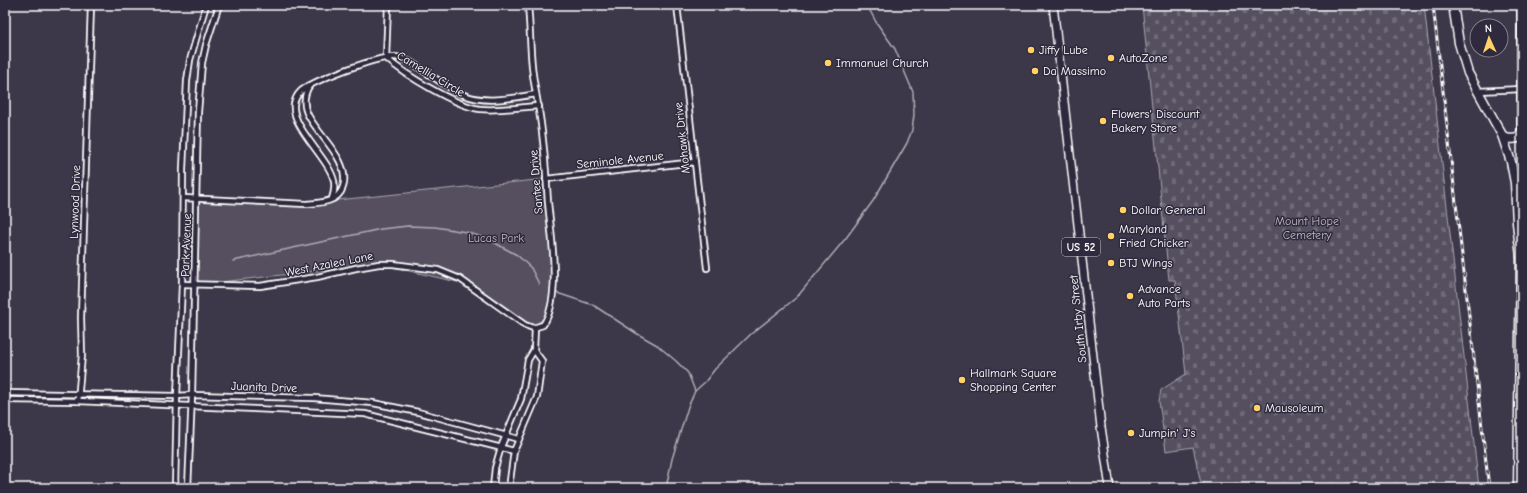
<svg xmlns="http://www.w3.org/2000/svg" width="1527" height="493" font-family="'Comic Neue',sans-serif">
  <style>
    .cemetery { fill: url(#cemetery-stones); stroke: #aaa8b0 }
    .green { fill: #555060; stroke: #aaa8b0 }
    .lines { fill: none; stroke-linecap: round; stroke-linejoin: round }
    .stream { stroke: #afadb4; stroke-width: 1.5 }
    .street-casing { stroke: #fff; stroke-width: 8 }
    .primary-casing { stroke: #fff; stroke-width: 10 }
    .highway-casing { stroke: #fff; stroke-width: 11 }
    .street { stroke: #2f2a3d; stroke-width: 4.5 }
    .primary { stroke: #2f2a3d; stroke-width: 7 }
    .highway { stroke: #2f2a3d; stroke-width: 8 }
    .rail-casing { stroke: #fff; stroke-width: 3 }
    .rail { stroke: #2f2a3d; stroke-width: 1.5; stroke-dasharray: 4.5; stroke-linecap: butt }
    .poi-dot { fill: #ffd166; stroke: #2f2a3d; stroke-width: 1.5 }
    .labels { text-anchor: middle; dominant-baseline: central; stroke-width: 3; stroke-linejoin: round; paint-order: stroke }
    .shield { fill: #2f2a3d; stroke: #c1bfc5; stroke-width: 1 }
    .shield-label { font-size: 11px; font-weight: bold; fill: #fff }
    .poi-label { font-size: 12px; fill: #fff; stroke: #2f2a3d; text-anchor: start }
    .street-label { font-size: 12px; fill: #fff; stroke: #2f2a3d }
    .park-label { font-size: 12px; fill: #bbb9bf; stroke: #2f2a3d }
  </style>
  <defs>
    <pattern id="cemetery-stones" width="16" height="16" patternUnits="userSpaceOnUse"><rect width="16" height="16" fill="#555060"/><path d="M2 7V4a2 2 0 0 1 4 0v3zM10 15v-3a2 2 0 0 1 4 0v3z" fill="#6e6a78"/></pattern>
  </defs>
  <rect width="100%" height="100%" fill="#3c3749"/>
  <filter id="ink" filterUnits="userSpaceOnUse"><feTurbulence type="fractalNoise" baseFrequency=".025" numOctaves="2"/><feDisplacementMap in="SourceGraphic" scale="8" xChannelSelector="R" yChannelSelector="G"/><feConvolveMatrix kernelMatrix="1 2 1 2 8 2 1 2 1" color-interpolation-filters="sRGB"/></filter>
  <g filter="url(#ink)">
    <!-- cemetery -->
    <path class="cemetery" d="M 1142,5 L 1424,5 L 1479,488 L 1202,488 L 1193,447 L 1166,451 L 1159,401 L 1161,390 L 1186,374 L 1175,280 L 1169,280 Z"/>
    <!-- green -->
    <path class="green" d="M 546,179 L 553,264 L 548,316 L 530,328 L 470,285 L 379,264 L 194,285 L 197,199 L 242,201 L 327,201 Z"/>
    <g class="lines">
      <!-- stream -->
      <g class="stream">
        <path d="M 233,261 L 381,229 L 408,226 L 435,227 L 466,232 L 488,239 L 504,248 L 517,255 L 531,268 L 539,284"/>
        <path d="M 557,293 L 593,305 L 636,333 L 657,345 L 676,361 L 688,373 L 695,391"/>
        <path d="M 666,488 L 672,459 L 688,407 L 695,391 L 705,382 L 715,369 L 751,334 L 797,297 L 846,238 L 873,201 L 907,143 L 912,130 L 914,115 L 913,92 L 895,49 L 876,22 L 867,5"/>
      </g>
      <defs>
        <g id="street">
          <path d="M 677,5 L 707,268"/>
          <path d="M 386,58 C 405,75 456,106 480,109 C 499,111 520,107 539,106"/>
          <path d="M 386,58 L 388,5"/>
          <path d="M 1478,91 L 1522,89"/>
          <path d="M 546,179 L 695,162"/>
          <path d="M 183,198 L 306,204 C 319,203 338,203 343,187 C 351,161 319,137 308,115 C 303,106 304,95 309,86"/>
          <path d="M 332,199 C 334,193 335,187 334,181 C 329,158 291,128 294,104 C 295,99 298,94 301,91 C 314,80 378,56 395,57 C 408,58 420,69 430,75 C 441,82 452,90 464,95 C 487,104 513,98 536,94"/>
          <path d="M 182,284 L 260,286 L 317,277 L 356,268 L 379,264 L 393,264 L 438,270 L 460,279 L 525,325 L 533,328 L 543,325 C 562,299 551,234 548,202 C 546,170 544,137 538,105 C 536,92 533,79 532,66 C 530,46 530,25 528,5"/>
          <path d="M 5,393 L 177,396 L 192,395 L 314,398 L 373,403 L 418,412 L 518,439"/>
          <path d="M 5,400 L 78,401 L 365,414 L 514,451"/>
          <path d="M 78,401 L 82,355 L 81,318 L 91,5"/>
          <path d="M 175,488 L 177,396 L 182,284 L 183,169 L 187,81 L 190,60 L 206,5"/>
          <path d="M 188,488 L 192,395 L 198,112 L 202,63 L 206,45 L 219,5"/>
          <path d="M 493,488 L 495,468 L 501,447 L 521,399 L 528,360 L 534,350 L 535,328"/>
          <path d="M 509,488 L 514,451 L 537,397 L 542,361 L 534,350"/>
        </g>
        <path id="primary" d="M 1053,5 L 1101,427 L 1110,488"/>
        <g id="highway">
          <path d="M 1453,5 L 1459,43 L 1468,73 L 1502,135 L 1511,162 L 1515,183 L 1517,223 L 1521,257"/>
          <path d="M 1522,5 L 1522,134"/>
          <path d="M 1502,135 C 1507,140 1511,139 1518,138 L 1522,131"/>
          <path d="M 1518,488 L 1521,253"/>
        </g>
      </defs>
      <!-- street casing -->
      <use href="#street" class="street-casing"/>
      <!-- primary casing -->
      <use href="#primary" class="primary-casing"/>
      <!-- highway casing -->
      <use href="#highway" class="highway-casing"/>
      <!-- street -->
      <use href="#street" class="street"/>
      <!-- primary -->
      <use href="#primary" class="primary"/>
      <!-- highway -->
      <use href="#highway" class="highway"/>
      <defs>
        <path id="rail" d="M 1433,5 L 1489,488"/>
      </defs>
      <!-- rail casing -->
      <use href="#rail" class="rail-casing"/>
      <!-- rail -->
      <use href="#rail" class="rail"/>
    </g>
  </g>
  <!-- markers -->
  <g class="poi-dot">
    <circle cx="1031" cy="50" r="4"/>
    <circle cx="1111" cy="58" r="4"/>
    <circle cx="828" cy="63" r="4"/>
    <circle cx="1035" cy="71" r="4"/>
    <circle cx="1103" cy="121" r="4"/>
    <circle cx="1123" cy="210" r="4"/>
    <circle cx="1111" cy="236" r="4"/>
    <circle cx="1111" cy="263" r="4"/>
    <circle cx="1130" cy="296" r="4"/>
    <circle cx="962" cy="380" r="4"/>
    <circle cx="1257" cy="408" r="4"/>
    <circle cx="1131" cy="433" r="4"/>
  </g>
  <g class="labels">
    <!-- shield labels -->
    <rect class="shield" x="1062" y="238" width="38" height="18" rx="3"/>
    <g class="shield-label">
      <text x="1081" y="247">US 52</text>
    </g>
    <!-- poi labels -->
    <g class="poi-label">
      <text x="1039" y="50">Jiffy Lube</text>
      <text x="1119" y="58">AutoZone</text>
      <text x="836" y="63">Immanuel Church</text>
      <text x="1043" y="71">Da Massimo</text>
      <text x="1111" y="114">Flowers' Discount<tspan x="1111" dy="14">Bakery Store</tspan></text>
      <text x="1131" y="210">Dollar General</text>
      <text x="1119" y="229">Maryland<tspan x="1119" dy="14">Fried Chicker</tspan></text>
      <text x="1119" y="263">BTJ Wings</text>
      <text x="1138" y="289">Advance<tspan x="1138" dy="14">Auto Parts</tspan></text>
      <text x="970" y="373">Hallmark Square<tspan x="970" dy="14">Shopping Center</tspan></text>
      <text x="1265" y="408">Mausoleum</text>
      <text x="1139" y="433">Jumpin' J's</text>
    </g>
    <!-- street labels -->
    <g class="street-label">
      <text transform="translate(431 74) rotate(31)">Camellia Circle</text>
      <text transform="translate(682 138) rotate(-96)">Mohawk Drive</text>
      <text transform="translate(620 160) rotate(-6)">Seminole Avenue</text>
      <text transform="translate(536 182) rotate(-95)">Santee Drive</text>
      <text transform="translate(75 202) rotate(-88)">Lynwood Drive</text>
      <text transform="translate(186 245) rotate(-88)">Park Avenue</text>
      <text transform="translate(329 264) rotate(-11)">West Azalea Lane</text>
      <text transform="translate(1078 319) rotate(-96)">South Irby Street</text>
      <text transform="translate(264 387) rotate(2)">Juanita Drive</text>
    </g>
    <!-- park labels -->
    <g class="park-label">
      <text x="1307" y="221">Mount Hope<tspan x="1307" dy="14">Cemetery</tspan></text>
      <text x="496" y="238">Lucas Park</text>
    </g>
  </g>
  <!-- margin -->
  <rect width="1527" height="493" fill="none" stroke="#2f2a3d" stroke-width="20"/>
  <rect x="10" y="10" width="1507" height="473" fill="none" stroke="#fff" stroke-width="1.5" filter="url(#ink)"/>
  <!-- north arrow -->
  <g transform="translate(1489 38) rotate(357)"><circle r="19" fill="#2f2a3d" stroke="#827f8b"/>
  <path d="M0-3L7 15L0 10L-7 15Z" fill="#ffd166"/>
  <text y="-6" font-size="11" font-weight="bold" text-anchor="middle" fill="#ffffff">N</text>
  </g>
</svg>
